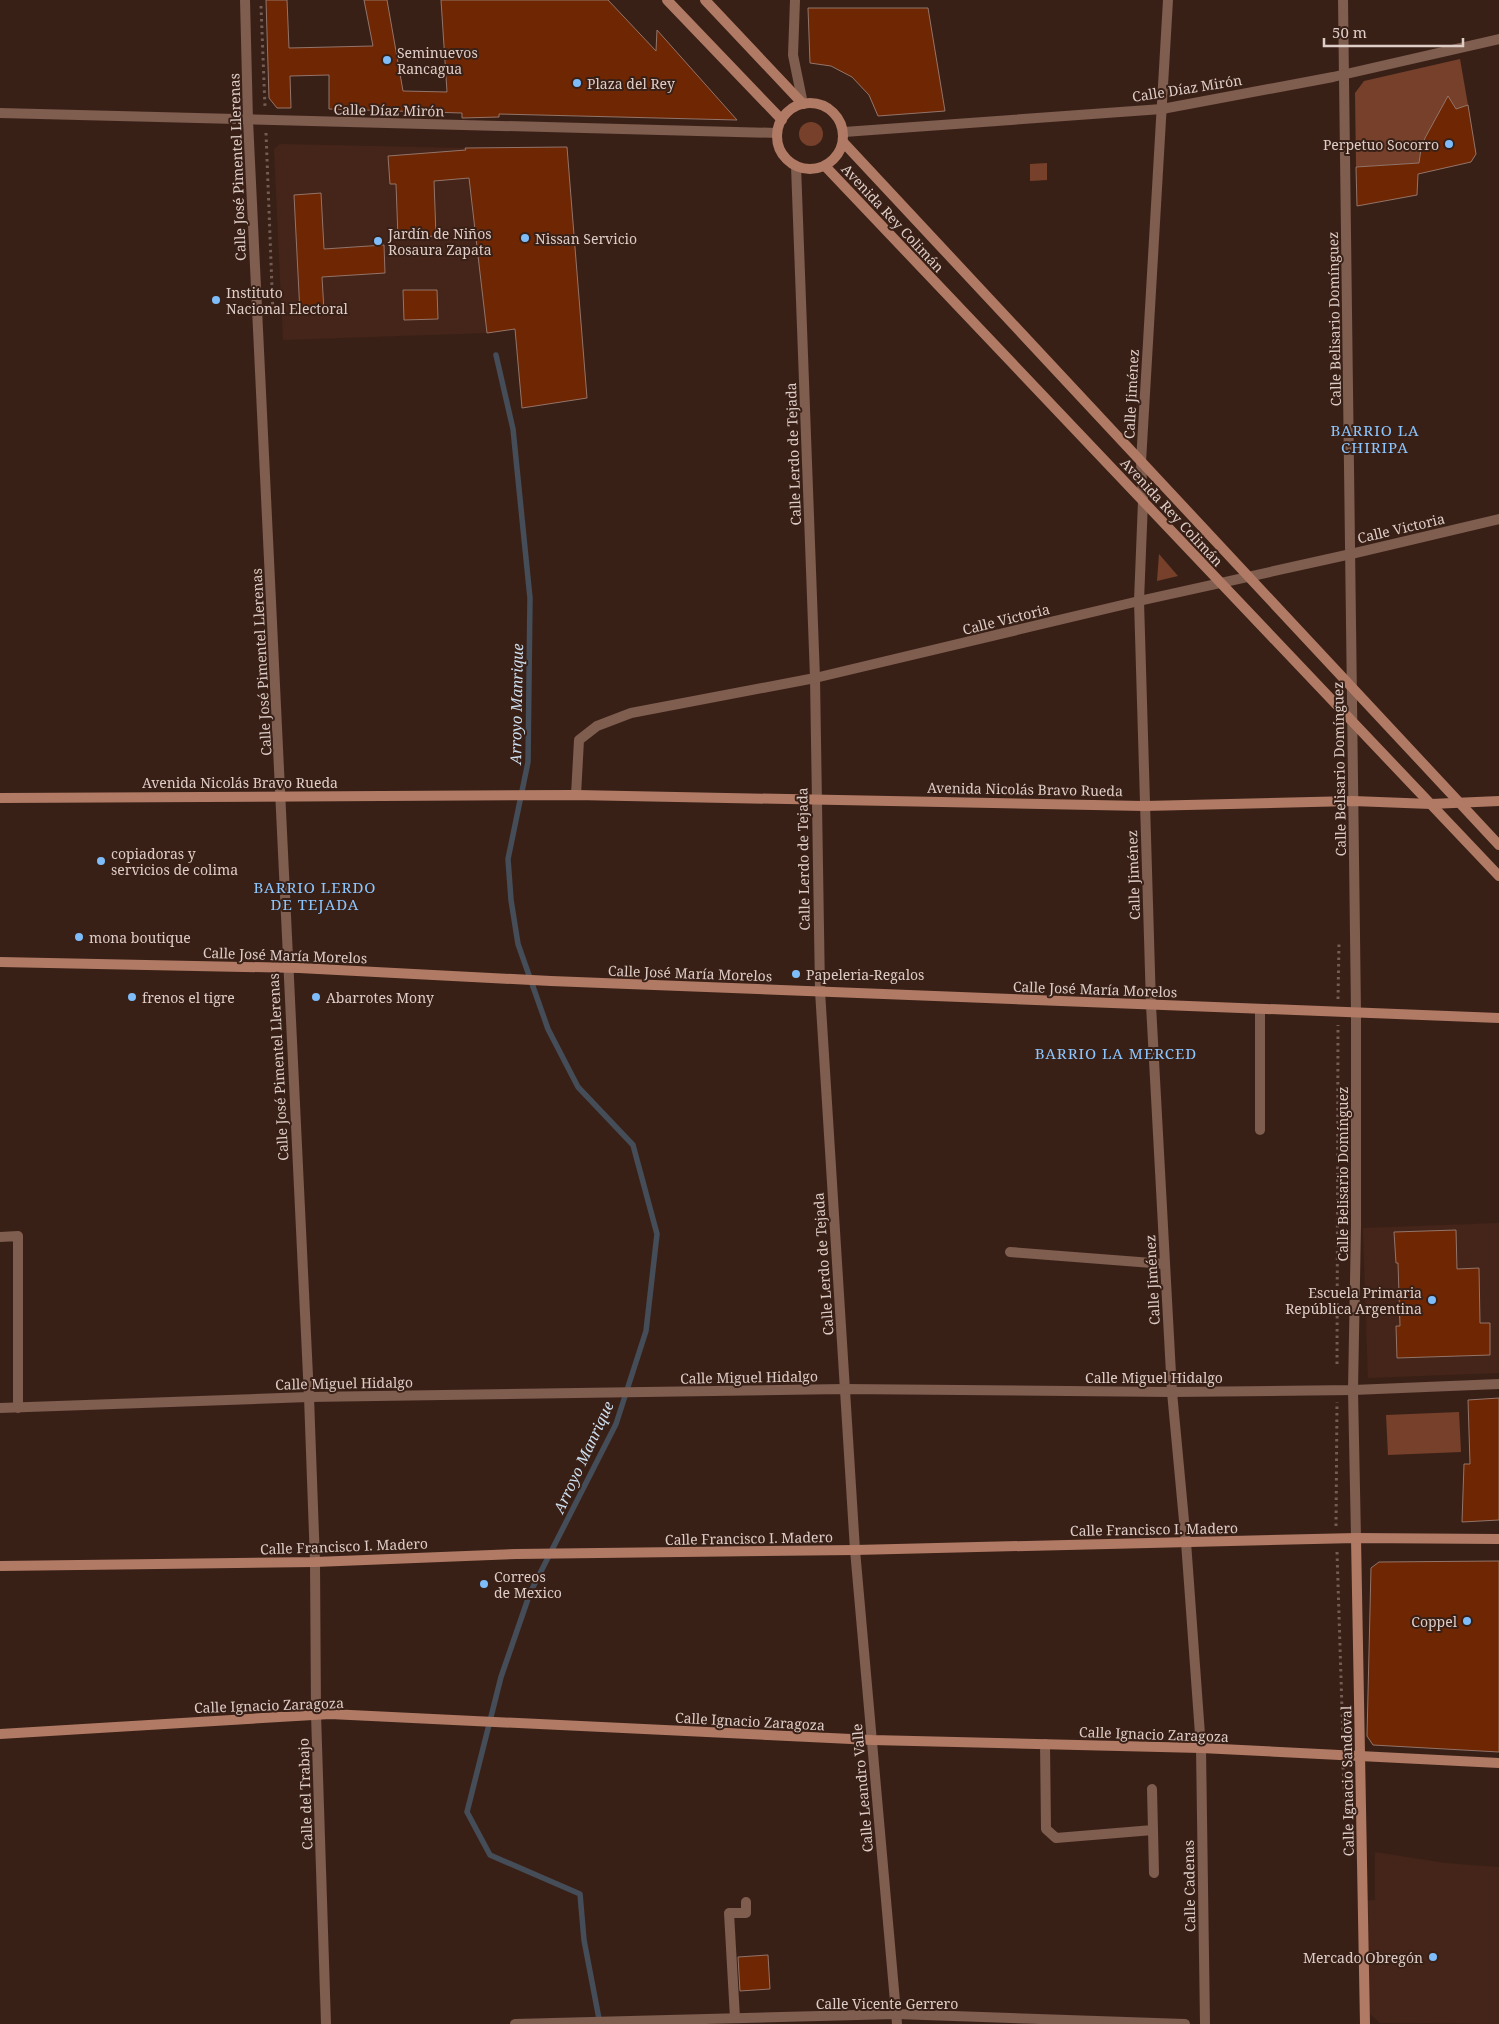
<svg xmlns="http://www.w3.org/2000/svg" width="1499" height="2024" font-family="'Noto Serif',serif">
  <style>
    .built { fill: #452519 }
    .green { fill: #76402b }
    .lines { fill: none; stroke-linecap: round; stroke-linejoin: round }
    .stream { stroke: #454d58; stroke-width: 5.5 }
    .building { fill: #6f2602; stroke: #937469 }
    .path { stroke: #735d55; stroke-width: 3; stroke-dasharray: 2.5 4; stroke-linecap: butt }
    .lane { stroke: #7f5d4f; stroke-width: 10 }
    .street { stroke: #7f5d4f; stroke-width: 10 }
    .secondary { stroke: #b17a65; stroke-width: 10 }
    .poi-dot { fill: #7fbdfa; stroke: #392017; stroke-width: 2 }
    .labels { text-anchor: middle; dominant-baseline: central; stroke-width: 4; stroke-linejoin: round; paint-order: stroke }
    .poi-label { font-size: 14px; fill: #decdc7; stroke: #392017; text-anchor: start }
    .street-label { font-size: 14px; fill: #decdc7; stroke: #392017 }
    .neighbourhood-label { font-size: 15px; letter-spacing: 1px; fill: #8cc6fe; stroke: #392017 }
    .water-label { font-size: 15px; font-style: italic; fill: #cddeee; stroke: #392017 }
  </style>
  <rect width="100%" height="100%" fill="#392017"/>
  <!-- built -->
  <g class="built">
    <path d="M 280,144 L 465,148 L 487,333 L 283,340 L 274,149 Z"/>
    <path d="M 1499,1223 L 1499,1373 L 1368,1378 L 1363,1228 Z"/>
    <path d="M 1375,1852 L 1445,1863 L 1499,1867 L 1499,2024 L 1380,2023 L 1369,2013 L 1365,1901 L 1375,1900 Z"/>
  </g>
  <!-- green -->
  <g class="green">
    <path d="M 1460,59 L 1468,105 L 1454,110 L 1425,138 L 1421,149 L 1419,163 L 1356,167 L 1355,93 L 1364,81 Z"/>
    <circle cx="811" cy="134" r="12"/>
    <path d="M 1047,163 L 1047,180 L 1030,181 L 1030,164 Z"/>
    <path d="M 1159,554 L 1178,576 L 1157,581 Z"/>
    <path d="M 1459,1412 L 1461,1452 L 1388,1455 L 1386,1415 Z"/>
  </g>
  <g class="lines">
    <!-- stream -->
    <path class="stream" d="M 496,355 L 513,429 L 530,598 L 528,762 L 508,859 L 511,900 L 518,944 L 548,1029 L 578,1087 L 633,1145 L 657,1234 L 646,1331 L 616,1424 L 530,1593 L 501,1677 L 467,1812 L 490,1855 L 580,1894 L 584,1940 L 600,2024"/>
  </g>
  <!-- building -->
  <g class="building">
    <path d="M 266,0 L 287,0 L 289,48 L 373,46 L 364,0 L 387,0 L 403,91 L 447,92 L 441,0 L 608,0 L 656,51 L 657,30 L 737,120 L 499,114 L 499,117 L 462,118 L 462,113 L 329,109 L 329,75 L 290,76 L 291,108 L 277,108 L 269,98 Z"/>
    <path d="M 808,8 L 928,8 L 945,111 L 878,116 L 869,95 L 852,77 L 831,66 L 810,63 Z"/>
    <path d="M 1448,96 L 1456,109 L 1468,105 L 1476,154 L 1471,162 L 1418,174 L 1417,195 L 1357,206 L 1356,167 L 1419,163 L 1421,149 L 1425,138 Z"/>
    <path d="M 567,147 L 587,398 L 522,408 L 515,329 L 487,333 L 469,178 L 434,181 L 436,236 L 398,238 L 396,184 L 390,184 L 388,156 L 466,150 L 465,148 Z"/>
    <path d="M 321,193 L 324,249 L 384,245 L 385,273 L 322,277 L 324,311 L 300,313 L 294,195 Z"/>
    <path d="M 403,290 L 437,290 L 438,319 L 404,320 Z"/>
    <path d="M 1456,1230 L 1457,1269 L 1479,1268 L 1480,1323 L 1490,1323 L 1490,1355 L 1397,1358 L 1396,1326 L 1400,1326 L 1398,1263 L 1396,1263 L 1394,1232 Z"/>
    <path d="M 1499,1398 L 1499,1520 L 1462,1522 L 1464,1464 L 1470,1464 L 1468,1400 Z"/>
    <path d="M 1499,1561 L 1499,1752 L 1373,1745 L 1367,1736 L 1371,1568 L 1379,1562 Z"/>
    <path d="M 768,1955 L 770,1989 L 740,1991 L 738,1957 Z"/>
  </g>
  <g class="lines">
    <!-- path -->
    <g class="path">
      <path d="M 261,6 L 265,107"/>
      <path d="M 266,133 L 273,314"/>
      <path d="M 1338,999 L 1339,942"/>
      <path d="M 1337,1364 L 1338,1025"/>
      <path d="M 1336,1526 L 1337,1402"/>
      <path d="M 1337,1552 L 1343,1741"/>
      <path d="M 1343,1767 L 1345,1801"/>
    </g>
    <!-- lane -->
    <g class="lane">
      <path d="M 1260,1130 L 1260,1009"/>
      <path d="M 0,1237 L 18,1236 L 18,1408"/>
      <path d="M 1010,1252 L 1165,1264"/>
      <path d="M 1045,1744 L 1046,1829 L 1056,1838 L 1153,1830 L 1152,1789"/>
      <path d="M 1153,1830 L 1154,1873"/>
      <path d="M 735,2018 L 729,1913 L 746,1913 L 746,1902"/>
    </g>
    <!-- street -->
    <g class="street">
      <path d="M 245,0 L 248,120 L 309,1397 L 315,1562 L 316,1714 L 326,2024"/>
      <path d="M 795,0 L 793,55 L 803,104"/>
      <path d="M 1168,0 L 1141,462 L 1143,501 L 1139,601 L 1151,1005 L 1172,1392 L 1186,1542 L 1201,1748 L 1205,2024"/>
      <path d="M 1343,0 L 1356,1013 L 1356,1226 L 1353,1390 L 1356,1538"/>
      <path d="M 0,113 L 777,133"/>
      <path d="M 844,132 L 1162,109 L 1333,77 L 1499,39"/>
      <path d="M 796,166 L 815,678 L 820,991 L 855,1550 L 897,2024"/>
      <path d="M 576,795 L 579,740 L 597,726 L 631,713 L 815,678 L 1139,601 L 1351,554 L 1499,519"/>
      <path d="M 0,1408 L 309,1397 L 844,1389 L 1172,1392 L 1353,1390 L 1499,1384"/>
      <path d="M 515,2024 L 896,2014 L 1185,2024"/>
    </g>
    <!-- secondary -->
    <g class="secondary">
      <path d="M 667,0 L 782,120"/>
      <path d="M 705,0 L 803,104"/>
      <circle cx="810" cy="136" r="33"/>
      <path d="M 843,142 L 1499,845"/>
      <path d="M 825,166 L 1499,876"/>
      <path d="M 0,798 L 576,795 L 1144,806 L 1353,801 L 1431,804 L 1499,801"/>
      <path d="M 0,962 L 299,968 L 551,981 L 1499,1018"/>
      <path d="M 1356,1538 L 1365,2024"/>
      <path d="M 0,1566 L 315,1562 L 516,1554 L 855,1550 L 1356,1538 L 1499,1539"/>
      <path d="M 0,1734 L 330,1714 L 872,1740 L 1201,1748 L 1499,1763"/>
    </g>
  </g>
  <!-- markers -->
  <g class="poi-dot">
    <circle cx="387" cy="60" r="5"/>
    <circle cx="577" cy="83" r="5"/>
    <circle cx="1449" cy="144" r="5"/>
    <circle cx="525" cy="238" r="5"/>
    <circle cx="378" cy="241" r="5"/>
    <circle cx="216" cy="300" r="5"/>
    <circle cx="101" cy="861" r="5"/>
    <circle cx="79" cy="937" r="5"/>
    <circle cx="796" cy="974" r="5"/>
    <circle cx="132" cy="997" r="5"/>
    <circle cx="316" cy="997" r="5"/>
    <circle cx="1432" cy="1300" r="5"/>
    <circle cx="484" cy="1584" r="5"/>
    <circle cx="1467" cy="1621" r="5"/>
    <circle cx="1433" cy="1957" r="5"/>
  </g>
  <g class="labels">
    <!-- poi labels -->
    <g class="poi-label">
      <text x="397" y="52">Seminuevos<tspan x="397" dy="16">Rancagua</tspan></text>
      <text x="587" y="83">Plaza del Rey</text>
      <text x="1439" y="144" text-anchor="end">Perpetuo Socorro</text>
      <text x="388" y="233">Jardín de Niños<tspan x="388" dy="16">Rosaura Zapata</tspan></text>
      <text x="535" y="238">Nissan Servicio</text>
      <text x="226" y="292">Instituto<tspan x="226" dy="16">Nacional Electoral</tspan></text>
      <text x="111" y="853">copiadoras y<tspan x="111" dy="16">servicios de colima</tspan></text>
      <text x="89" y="937">mona boutique</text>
      <text x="806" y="974">Papeleria-Regalos</text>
      <text x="142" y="997">frenos el tigre</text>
      <text x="326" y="997">Abarrotes Mony</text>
      <text x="1422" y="1292" text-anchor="end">Escuela Primaria<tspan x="1422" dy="16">República Argentina</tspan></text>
      <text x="494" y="1576">Correos<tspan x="494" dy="16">de Mexico</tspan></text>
      <text x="1457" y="1621" text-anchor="end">Coppel</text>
      <text x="1423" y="1957" text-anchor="end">Mercado Obregón</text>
    </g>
    <!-- street labels -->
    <g class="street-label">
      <text transform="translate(1187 88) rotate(-9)">Calle Díaz Mirón</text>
      <text transform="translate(389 110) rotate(1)">Calle Díaz Mirón</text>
      <text transform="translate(237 167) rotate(-92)">Calle José Pimentel Llerenas</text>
      <text transform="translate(893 218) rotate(47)">Avenida Rey Colimán</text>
      <text transform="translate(1334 319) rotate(-91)">Calle Belisario Domínguez</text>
      <text transform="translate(1131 394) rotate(-87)">Calle Jiménez</text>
      <text transform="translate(793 454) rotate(-92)">Calle Lerdo de Tejada</text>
      <text transform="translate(1172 512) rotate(47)">Avenida Rey Colimán</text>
      <text transform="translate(1401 528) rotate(-13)">Calle Victoria</text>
      <text transform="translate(1006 619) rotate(-14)">Calle Victoria</text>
      <text transform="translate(261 662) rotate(-93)">Calle José Pimentel Llerenas</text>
      <text transform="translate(1339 769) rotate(-91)">Calle Belisario Domínguez</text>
      <text x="240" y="782">Avenida Nicolás Bravo Rueda</text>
      <text transform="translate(1025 789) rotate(1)">Avenida Nicolás Bravo Rueda</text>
      <text transform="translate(803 859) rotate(-91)">Calle Lerdo de Tejada</text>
      <text transform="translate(1133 875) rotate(-92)">Calle Jiménez</text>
      <text transform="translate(285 955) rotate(2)">Calle José María Morelos</text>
      <text transform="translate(690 973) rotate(2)">Calle José María Morelos</text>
      <text transform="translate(1095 989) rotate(2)">Calle José María Morelos</text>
      <text transform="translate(278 1067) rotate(-93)">Calle José Pimentel Llerenas</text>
      <text transform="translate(1342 1174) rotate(-90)">Calle Belisario Domínguez</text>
      <text transform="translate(823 1264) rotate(-94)">Calle Lerdo de Tejada</text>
      <text transform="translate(1152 1280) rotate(-93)">Calle Jiménez</text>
      <text transform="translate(749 1377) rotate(-1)">Calle Miguel Hidalgo</text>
      <text x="1154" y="1377">Calle Miguel Hidalgo</text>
      <text transform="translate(344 1383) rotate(-1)">Calle Miguel Hidalgo</text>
      <text transform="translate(1154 1529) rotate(-1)">Calle Francisco I. Madero</text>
      <text transform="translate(749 1538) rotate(-1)">Calle Francisco I. Madero</text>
      <text transform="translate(344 1546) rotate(-2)">Calle Francisco I. Madero</text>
      <text transform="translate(269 1705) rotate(-2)">Calle Ignacio Zaragoza</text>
      <text transform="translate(750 1721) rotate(3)">Calle Ignacio Zaragoza</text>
      <text transform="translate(1154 1734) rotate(2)">Calle Ignacio Zaragoza</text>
      <text transform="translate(1347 1781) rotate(-91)">Calle Ignacio Sandoval</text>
      <text transform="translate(862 1788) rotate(-95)">Calle Leandro Valle</text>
      <text transform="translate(305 1794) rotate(-92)">Calle del Trabajo</text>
      <text transform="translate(1189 1886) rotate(-91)">Calle Cadenas</text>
      <text x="887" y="2003">Calle Vicente Gerrero</text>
    </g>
    <!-- neighbourhood labels -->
    <g class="neighbourhood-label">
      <text x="1375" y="430">BARRIO LA<tspan x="1375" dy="17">CHIRIPA</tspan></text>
      <text x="315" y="887">BARRIO LERDO<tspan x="315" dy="17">DE TEJADA</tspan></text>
      <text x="1116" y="1053">BARRIO LA MERCED</text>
    </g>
    <!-- water labels -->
    <g class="water-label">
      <text transform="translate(516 704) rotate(-89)">Arroyo Manrique</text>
      <text transform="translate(583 1457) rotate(-65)">Arroyo Manrique</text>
    </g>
  </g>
  <!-- scale -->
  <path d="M1324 38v8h139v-8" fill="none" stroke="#decdc7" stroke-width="2.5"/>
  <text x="1332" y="38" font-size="15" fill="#decdc7" stroke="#392017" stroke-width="4" paint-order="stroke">50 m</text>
</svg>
